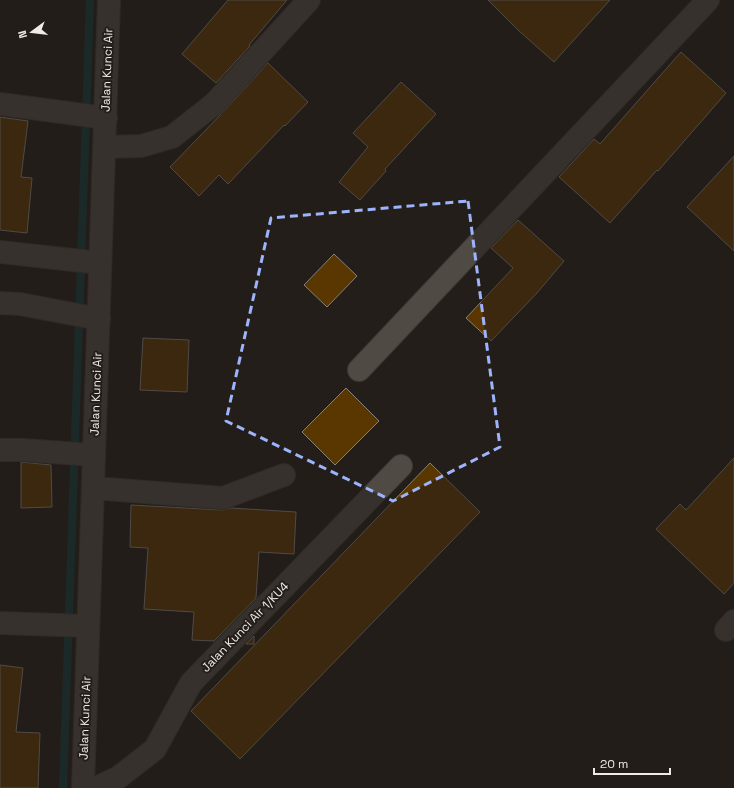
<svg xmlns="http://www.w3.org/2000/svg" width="734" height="788" font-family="'Space Grotesk',sans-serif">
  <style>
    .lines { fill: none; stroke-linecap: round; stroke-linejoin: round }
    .stream { stroke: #16393d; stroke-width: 8 }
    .building { fill: #5a3700; stroke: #86817a }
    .minor-casing { stroke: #3e3a37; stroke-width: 24 }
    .minor { stroke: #504a45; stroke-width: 22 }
    .marked { fill: none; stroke: #9db4fd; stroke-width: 3; stroke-dasharray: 8 5; stroke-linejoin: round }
    .labels { text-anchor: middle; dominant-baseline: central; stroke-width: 4; stroke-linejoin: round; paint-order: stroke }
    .street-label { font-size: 12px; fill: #efece8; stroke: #231e19 }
  </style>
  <rect width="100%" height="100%" fill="#231e19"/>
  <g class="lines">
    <!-- stream -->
    <path class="stream" d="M 63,788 L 90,0"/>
  </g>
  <!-- building -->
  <g class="building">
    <path d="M 228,0 L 287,0 L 249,45 L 250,46 L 216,83 L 182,54 Z"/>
    <path d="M 488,0 L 610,0 L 554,62 L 518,30 Z"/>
    <path d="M 681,52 L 726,93 L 658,171 L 657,170 L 610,223 L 559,177 L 594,139 L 600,144 Z"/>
    <path d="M 268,63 L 308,102 L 285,126 L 284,125 L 228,184 L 219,175 L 199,196 L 170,167 L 223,112 Z"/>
    <path d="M 401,82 L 436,114 L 385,169 L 386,171 L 360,200 L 339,182 L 368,147 L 353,133 Z"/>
    <path d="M 0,117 L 28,121 L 21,177 L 32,178 L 27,233 L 0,230 Z"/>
    <path d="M 734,156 L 734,251 L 687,207 Z"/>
    <path d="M 518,220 L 564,261 L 537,293 L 491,341 L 466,318 L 513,268 L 491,248 Z"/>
    <path d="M 334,254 L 357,276 L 327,307 L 304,285 Z"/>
    <path d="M 143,338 L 189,340 L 187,392 L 140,390 Z"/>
    <path d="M 346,388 L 379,421 L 335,465 L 302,432 Z"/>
    <path d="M 734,458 L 734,583 L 724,594 L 656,529 L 680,504 L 686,510 Z"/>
    <path d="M 21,462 L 51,465 L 52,507 L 21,508 Z"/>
    <path d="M 430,463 L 480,512 L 240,759 L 191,711 Z"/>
    <path d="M 131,505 L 222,510 L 231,508 L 296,512 L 294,554 L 259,552 L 256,598 L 214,641 L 192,640 L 194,612 L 144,609 L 148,548 L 130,547 Z"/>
    <path d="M 254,636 L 254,644 L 246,644 Z"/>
    <path d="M 0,665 L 23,668 L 16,732 L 40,733 L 38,788 L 0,788 Z"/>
  </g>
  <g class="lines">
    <defs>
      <g id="minor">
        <path d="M 0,104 L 106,118"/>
        <path d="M 105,147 L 141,146 L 172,137 L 214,104 L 309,0"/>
        <path d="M 0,252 L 100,263"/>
        <path d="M 0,303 L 20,304 L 99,319"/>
        <path d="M 359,370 L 708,0"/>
        <path d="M 0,450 L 22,450 L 94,455"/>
        <path d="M 93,488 L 223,498 L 284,475"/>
        <path d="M 0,623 L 88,626"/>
        <path d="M 726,630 L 734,621"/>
        <path d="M 83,788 L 109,0"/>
        <path d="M 96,788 L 119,777 L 155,749 L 191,683 L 401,466"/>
      </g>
    </defs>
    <!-- minor casing -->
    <use href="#minor" class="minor-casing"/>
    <!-- minor -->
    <use href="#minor" class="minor"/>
  </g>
  <!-- marked area -->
  <path d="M0 0H734V788H0ZM 468,201 L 500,447 L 393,501 L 226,421 L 271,218 Z" fill="#231e19" fill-opacity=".55" fill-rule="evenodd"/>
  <path class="marked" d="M 468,201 L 500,447 L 393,501 L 226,421 L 271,218 Z"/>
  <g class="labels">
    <!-- street labels -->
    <g class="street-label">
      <text transform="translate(107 70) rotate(-88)">Jalan Kunci Air</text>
      <text transform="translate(96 394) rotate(-88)">Jalan Kunci Air</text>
      <text transform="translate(245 627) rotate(-46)">Jalan Kunci Air 1/KU4</text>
      <text transform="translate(85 718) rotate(-88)">Jalan Kunci Air</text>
    </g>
  </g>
  <!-- north arrow -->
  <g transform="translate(32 32) rotate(255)" stroke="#231e19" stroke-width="3" paint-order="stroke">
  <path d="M0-3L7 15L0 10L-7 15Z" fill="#efece8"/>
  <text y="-6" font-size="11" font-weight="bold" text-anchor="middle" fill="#efece8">N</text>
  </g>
  <!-- scale -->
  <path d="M594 768v6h76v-6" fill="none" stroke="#efece8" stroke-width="2"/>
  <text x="600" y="768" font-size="12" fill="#efece8" stroke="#231e19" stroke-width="3" paint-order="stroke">20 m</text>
</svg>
